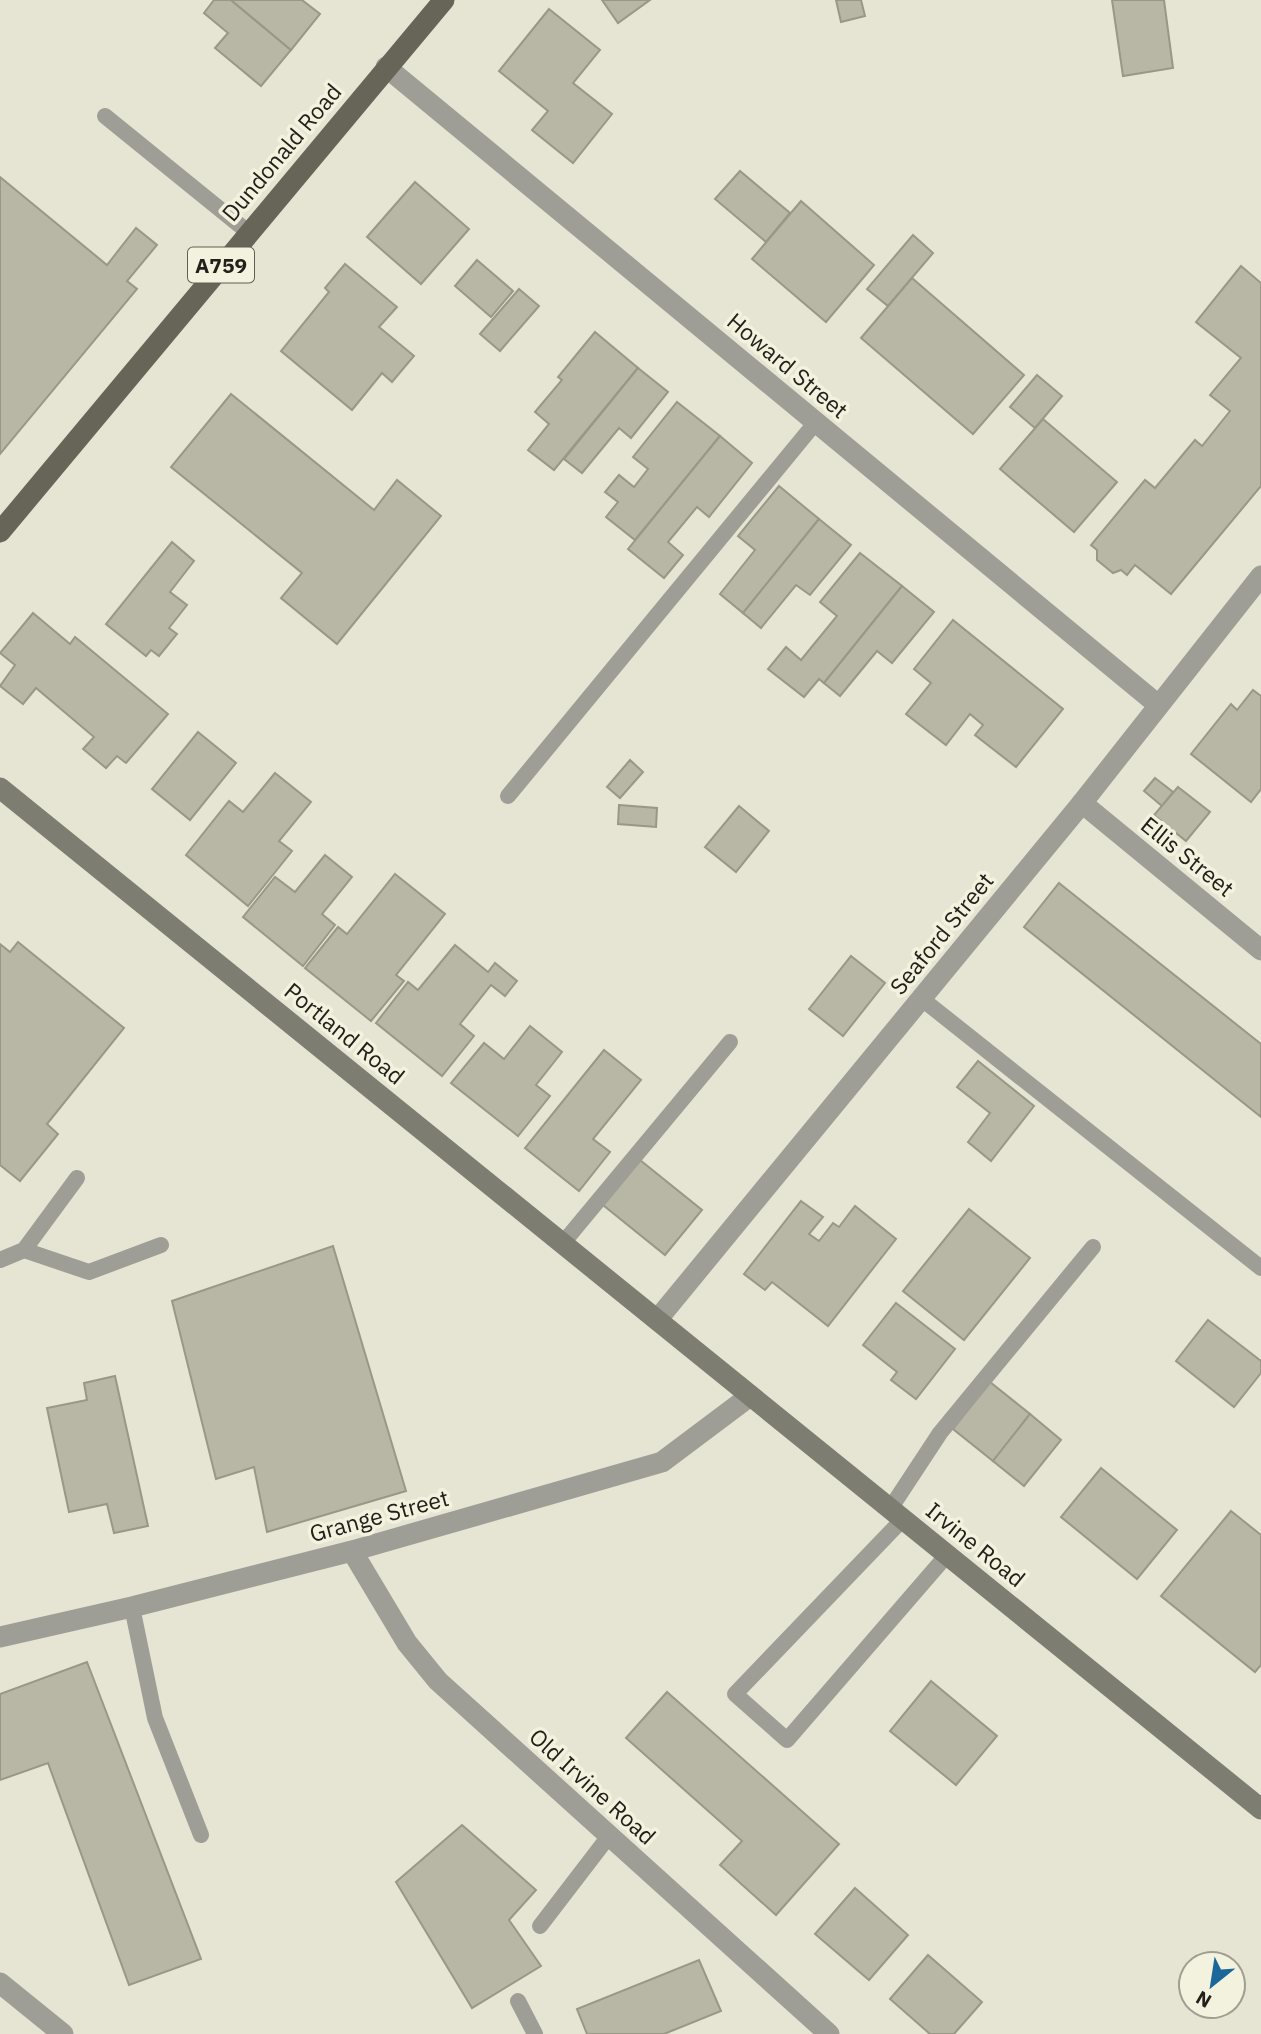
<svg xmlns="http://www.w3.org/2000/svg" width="1261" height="2034" font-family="'IBM Plex Sans',sans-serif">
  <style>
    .building { fill: #b8b7a6; stroke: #999786; stroke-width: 2 }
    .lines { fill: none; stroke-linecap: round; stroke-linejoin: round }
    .lane { stroke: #9f9e96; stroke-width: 16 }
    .street { stroke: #9f9e96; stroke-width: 21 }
    .secondary { stroke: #7e7d72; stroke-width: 21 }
    .primary { stroke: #666558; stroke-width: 21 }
    .labels { text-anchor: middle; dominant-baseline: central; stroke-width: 7; stroke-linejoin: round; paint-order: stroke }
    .shield { fill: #f3f2df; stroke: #605f55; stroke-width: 2 }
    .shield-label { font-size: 21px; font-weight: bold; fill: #21201a }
    .street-label { font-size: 23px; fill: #21201a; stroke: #f3f2df }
  </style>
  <rect width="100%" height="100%" fill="#e6e4d2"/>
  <!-- building -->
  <g class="building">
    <path d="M 214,0 L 231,0 L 291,50 L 261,86 L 215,48 L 228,33 L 204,13 Z"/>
    <path d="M 231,0 L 302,0 L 320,14 L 291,50 Z"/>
    <path d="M 602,0 L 650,0 L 618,23 Z"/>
    <path d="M 836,0 L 861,0 L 865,16 L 841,22 Z"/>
    <path d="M 1112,0 L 1164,0 L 1173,68 L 1123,76 Z"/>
    <path d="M 549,9 L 600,50 L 573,83 L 612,114 L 573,163 L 532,130 L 548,111 L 499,71 Z"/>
    <path d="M 740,171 L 790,213 L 766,242 L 715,199 Z"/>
    <path d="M 0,177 L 107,265 L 136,228 L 157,245 L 127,281 L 137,289 L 0,454 Z"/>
    <path d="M 415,182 L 469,229 L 421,284 L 367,237 Z"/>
    <path d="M 801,201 L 874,265 L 826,322 L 752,259 Z"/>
    <path d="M 913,235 L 933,253 L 888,306 L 867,289 Z"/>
    <path d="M 477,260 L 513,291 L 491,317 L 455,286 Z"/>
    <path d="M 345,264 L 397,307 L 379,327 L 414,356 L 392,382 L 382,373 L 352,410 L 281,351 L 329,292 L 325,288 Z"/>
    <path d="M 1241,266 L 1261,283 L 1261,486 L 1171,594 L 1135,565 L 1127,575 L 1121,570 L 1113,573 L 1097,560 L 1097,550 L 1091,545 L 1145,480 L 1155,488 L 1195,440 L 1202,446 L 1230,411 L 1210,395 L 1241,358 L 1196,322 Z"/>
    <path d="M 912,278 L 1024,375 L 973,434 L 861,338 Z"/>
    <path d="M 519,289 L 539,306 L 500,351 L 480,334 Z"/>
    <path d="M 595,332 L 638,368 L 554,470 L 528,450 L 549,424 L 535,412 L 562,380 L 558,377 Z"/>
    <path d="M 638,368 L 668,392 L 631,438 L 619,428 L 582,473 L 564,459 Z"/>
    <path d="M 1037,375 L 1062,396 L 1035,428 L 1010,407 Z"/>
    <path d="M 231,394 L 374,510 L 397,480 L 441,516 L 337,644 L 281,598 L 302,573 L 171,467 Z"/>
    <path d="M 677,402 L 720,436 L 635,540 L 606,517 L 618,502 L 605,492 L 619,475 L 634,487 L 648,469 L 633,457 Z"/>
    <path d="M 1043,419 L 1117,482 L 1074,532 L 1000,469 Z"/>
    <path d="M 720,436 L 752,463 L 709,517 L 697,507 L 668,542 L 683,555 L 664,578 L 628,549 Z"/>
    <path d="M 779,486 L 819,519 L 743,613 L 720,594 L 755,550 L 738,536 Z"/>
    <path d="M 819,519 L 851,545 L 810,595 L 796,585 L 761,628 L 743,613 Z"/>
    <path d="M 172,542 L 194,561 L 170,592 L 187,605 L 169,628 L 177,634 L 159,656 L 151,650 L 146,656 L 106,624 Z"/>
    <path d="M 860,553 L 902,586 L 824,683 L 819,679 L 804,697 L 768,669 L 786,647 L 801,660 L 837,616 L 820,602 Z"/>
    <path d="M 902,586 L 934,612 L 892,663 L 877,651 L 840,696 L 824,683 Z"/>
    <path d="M 33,613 L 70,644 L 75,637 L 168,714 L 126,763 L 117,756 L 106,768 L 83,749 L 94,737 L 36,688 L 23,704 L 0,686 L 15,665 L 0,653 Z"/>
    <path d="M 953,620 L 1063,709 L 1016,767 L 975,735 L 983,725 L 970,714 L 946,745 L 906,714 L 931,683 L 914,669 Z"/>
    <path d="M 1253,690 L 1261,696 L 1261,789 L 1251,802 L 1191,754 L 1231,704 L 1237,710 Z"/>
    <path d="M 198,732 L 236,763 L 190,820 L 152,789 Z"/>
    <path d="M 630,760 L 643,772 L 620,798 L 607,787 Z"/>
    <path d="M 275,773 L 311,802 L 279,841 L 292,851 L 248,906 L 186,855 L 229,801 L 243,812 Z"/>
    <path d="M 1155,778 L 1173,792 L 1162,806 L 1144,791 Z"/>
    <path d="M 1178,787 L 1210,812 L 1186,841 L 1154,815 Z"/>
    <path d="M 619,805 L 657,808 L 656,827 L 618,824 Z"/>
    <path d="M 739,806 L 769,831 L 736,872 L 705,847 Z"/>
    <path d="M 325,855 L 352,877 L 322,914 L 335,925 L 303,966 L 243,917 L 275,877 L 295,892 Z"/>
    <path d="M 395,874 L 445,914 L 396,975 L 404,981 L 371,1021 L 305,968 L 338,927 L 347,934 Z"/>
    <path d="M 1059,883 L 1261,1044 L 1261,1117 L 1024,927 Z"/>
    <path d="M 18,942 L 124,1028 L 47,1124 L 58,1134 L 20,1181 L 0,1165 L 0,944 L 10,952 Z"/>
    <path d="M 455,945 L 488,972 L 495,963 L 517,981 L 505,996 L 491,985 L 460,1024 L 474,1036 L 442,1076 L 376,1023 L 408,982 L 418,990 Z"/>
    <path d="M 851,956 L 885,983 L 843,1036 L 809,1009 Z"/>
    <path d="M 530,1026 L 562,1052 L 536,1085 L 550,1096 L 518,1136 L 451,1083 L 484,1043 L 504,1059 Z"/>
    <path d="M 604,1050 L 641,1080 L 593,1139 L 610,1152 L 579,1191 L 525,1148 Z"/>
    <path d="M 978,1061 L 1034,1106 L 991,1161 L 968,1142 L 990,1113 L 957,1087 Z"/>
    <path d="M 640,1160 L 702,1210 L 665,1255 L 603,1205 Z"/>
    <path d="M 801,1201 L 823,1217 L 809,1234 L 819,1241 L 833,1223 L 839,1227 L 855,1206 L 896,1239 L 828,1326 L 772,1282 L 765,1290 L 744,1274 Z"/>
    <path d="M 969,1209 L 1030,1258 L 964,1340 L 903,1291 Z"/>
    <path d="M 333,1246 L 406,1491 L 267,1532 L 254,1467 L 216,1479 L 172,1301 Z"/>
    <path d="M 896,1303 L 955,1349 L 916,1399 L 891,1380 L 897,1372 L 863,1345 Z"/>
    <path d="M 1208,1320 L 1261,1361 L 1261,1373 L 1234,1407 L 1176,1361 Z"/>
    <path d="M 115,1376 L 148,1526 L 114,1533 L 107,1504 L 69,1512 L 47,1408 L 87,1400 L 84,1383 Z"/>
    <path d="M 990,1382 L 1030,1414 L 993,1461 L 953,1429 Z"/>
    <path d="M 1030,1414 L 1061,1440 L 1024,1486 L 993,1461 Z"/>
    <path d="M 1101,1468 L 1177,1530 L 1137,1579 L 1061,1517 Z"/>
    <path d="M 1231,1511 L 1261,1535 L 1261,1665 L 1255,1672 L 1161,1596 Z"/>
    <path d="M 87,1662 L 201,1959 L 129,1985 L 48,1763 L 0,1780 L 0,1694 Z"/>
    <path d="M 931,1681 L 997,1736 L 956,1785 L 890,1731 Z"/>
    <path d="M 667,1692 L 839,1844 L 776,1915 L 720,1865 L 742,1841 L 626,1738 Z"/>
    <path d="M 462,1825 L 536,1890 L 509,1920 L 541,1966 L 472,2008 L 396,1882 Z"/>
    <path d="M 855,1888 L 908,1935 L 869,1980 L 815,1934 Z"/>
    <path d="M 928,1955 L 982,2002 L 954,2034 L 930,2034 L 890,1999 Z"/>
    <path d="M 699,1960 L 721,2011 L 664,2034 L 587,2034 L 577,2009 Z"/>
  </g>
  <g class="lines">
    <!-- lane -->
    <g class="lane">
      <path d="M 105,116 L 248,232"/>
      <path d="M 508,796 L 816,422"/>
      <path d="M 922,999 L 1261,1268"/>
      <path d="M 563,1243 L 730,1042"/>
      <path d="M 24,1250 L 89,1272 L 161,1245"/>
      <path d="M 0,1260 L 24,1250 L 77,1178"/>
      <path d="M 890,1509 L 940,1433 L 1093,1247"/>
      <path d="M 903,1519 L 735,1694 L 787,1740 L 947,1555"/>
      <path d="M 132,1607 L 155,1718 L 201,1835"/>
      <path d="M 540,1926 L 609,1836"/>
      <path d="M 518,2001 L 535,2034"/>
    </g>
    <!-- street -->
    <g class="street">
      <path d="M 386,67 L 1157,704"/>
      <path d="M 1082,803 L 1261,950"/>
      <path d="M 657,1320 L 1082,803 L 1261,576"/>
      <path d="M 352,1551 L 407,1643 L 438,1681 L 829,2034"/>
      <path d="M 0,1637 L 132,1607 L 352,1551 L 662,1462 L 750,1396"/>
      <path d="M 0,1983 L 63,2034"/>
    </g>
    <!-- secondary -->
    <path class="secondary" d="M 0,788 L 1261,1809"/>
    <!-- primary -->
    <path class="primary" d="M 0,532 L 444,0"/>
  </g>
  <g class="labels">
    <!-- shield labels -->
    <rect class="shield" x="188" y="247.5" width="66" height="35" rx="5"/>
    <g class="shield-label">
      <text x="221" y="265">A759</text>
    </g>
    <!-- street labels -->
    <g class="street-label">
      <text transform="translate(281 152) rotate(-50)">Dundonald Road</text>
      <text transform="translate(788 365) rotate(40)">Howard Street</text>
      <text transform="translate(1188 856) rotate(39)">Ellis Street</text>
      <text transform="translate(941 933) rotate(-51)">Seaford Street</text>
      <text transform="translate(345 1033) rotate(39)">Portland Road</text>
      <text transform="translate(379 1515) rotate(-15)">Grange Street</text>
      <text transform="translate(976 1544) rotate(39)">Irvine Road</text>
      <text transform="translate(593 1786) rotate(42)">Old Irvine Road</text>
    </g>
  </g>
  <!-- north arrow -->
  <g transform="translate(1212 1985) rotate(210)"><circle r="33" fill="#f3f2df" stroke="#9f9e90" stroke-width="2"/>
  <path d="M0-5L12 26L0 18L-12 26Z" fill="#1c679a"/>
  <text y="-10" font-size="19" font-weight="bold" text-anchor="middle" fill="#21201a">N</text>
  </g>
</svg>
